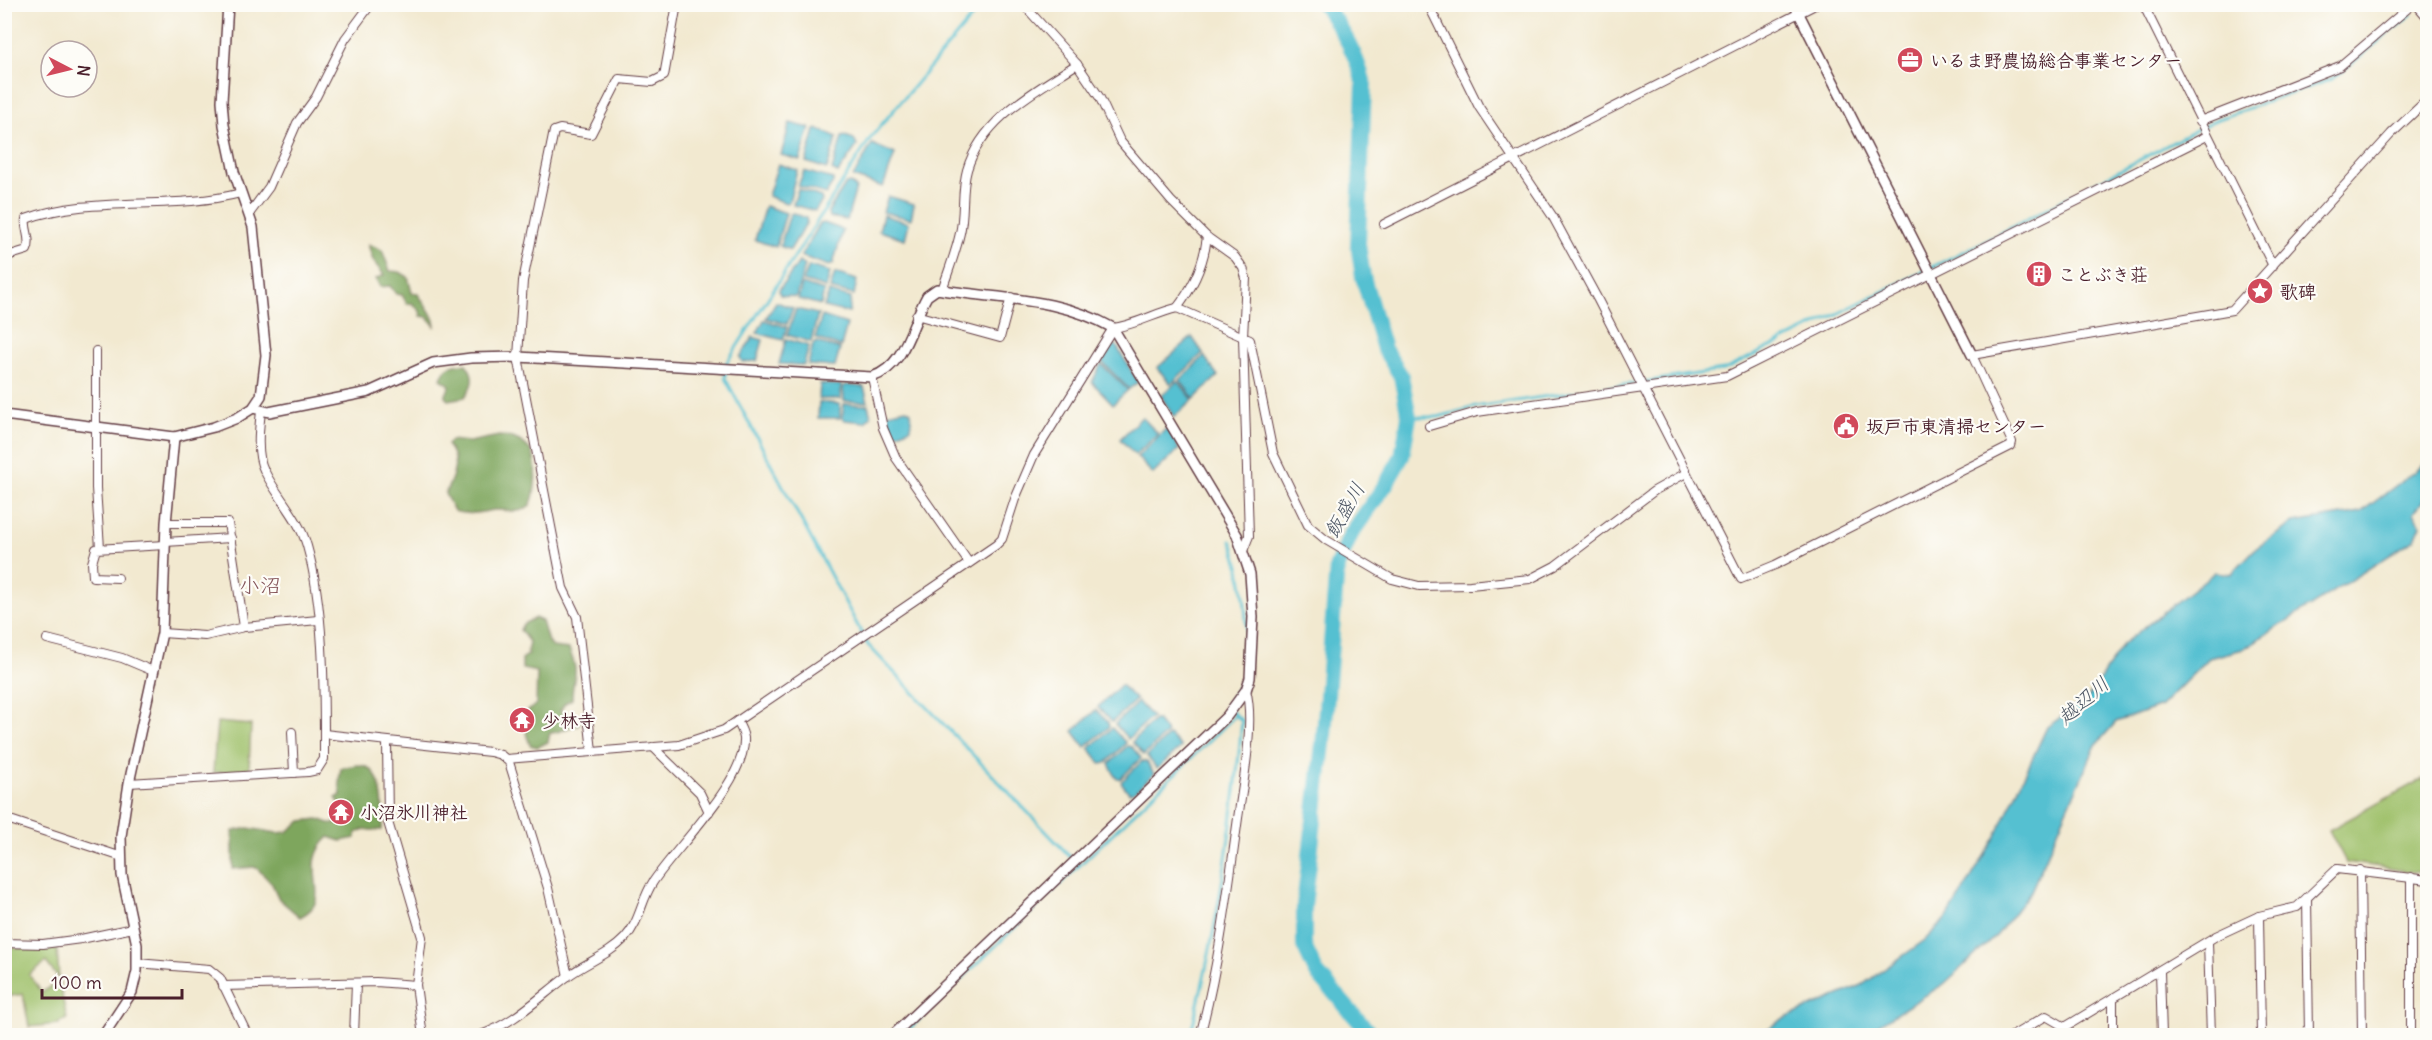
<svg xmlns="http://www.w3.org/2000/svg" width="2432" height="1040" font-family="Delius,'Klee One',sans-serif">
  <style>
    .green { fill: #9ec069; stroke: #74704a; stroke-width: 1.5 }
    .forest { fill: #7ea65d; stroke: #646244; stroke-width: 1.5 }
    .water { fill: #55c0d1; stroke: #50707e; stroke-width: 1.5 }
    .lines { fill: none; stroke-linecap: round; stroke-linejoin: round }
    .stream { stroke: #55c0d1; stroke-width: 3 }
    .river { stroke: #55c0d1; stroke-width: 16 }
    .minor-casing { stroke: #633d44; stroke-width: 10 }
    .tertiary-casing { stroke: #633d44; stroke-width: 12 }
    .minor { stroke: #fff; stroke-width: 8 }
    .tertiary { stroke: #fff; stroke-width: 9 }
    .labels { text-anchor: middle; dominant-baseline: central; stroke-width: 4.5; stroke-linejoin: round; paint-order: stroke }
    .poi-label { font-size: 18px; font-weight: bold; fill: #4a1f2b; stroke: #fdfcf7; text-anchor: start }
    .water-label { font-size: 20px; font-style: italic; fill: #4e5765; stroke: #fdfcf7 }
    .quarter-label { font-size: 21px; fill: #845358; stroke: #fdfcf7 }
  </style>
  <rect width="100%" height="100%" fill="#fdfcf7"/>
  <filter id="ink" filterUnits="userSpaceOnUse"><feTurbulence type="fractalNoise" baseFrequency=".0167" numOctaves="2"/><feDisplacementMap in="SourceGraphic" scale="12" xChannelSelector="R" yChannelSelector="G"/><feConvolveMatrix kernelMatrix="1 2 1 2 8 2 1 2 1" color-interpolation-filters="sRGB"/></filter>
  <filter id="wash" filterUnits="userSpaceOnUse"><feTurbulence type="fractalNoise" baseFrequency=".008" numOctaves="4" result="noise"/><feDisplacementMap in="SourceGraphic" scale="24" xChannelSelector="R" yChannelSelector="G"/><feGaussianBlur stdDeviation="1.35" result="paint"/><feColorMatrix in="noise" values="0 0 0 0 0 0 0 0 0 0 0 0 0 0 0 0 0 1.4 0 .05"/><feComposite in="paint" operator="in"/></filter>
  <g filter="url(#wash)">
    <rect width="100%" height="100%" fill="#f2e9d0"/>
    <!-- green -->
    <g class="green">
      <path d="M 217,722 L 251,725 L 249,769 L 213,773 Z"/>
      <path d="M 2422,779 L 2427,785 L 2427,874 L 2346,862 L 2329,830 Z"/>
      <path d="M 5,948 L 57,949 L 59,979 L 46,962 L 29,975 L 42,992 L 59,981 L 67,1019 L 59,1022 L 59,1024 L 29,1027 L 23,994 L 5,997 Z"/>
    </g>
    <!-- forest -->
    <g class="forest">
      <path d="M 368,244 L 382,250 L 390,271 L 400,272 L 408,277 L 412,293 L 418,294 C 424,304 435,316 435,326 L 427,317 L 421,316 L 420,311 L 412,303 L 407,304 L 402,295 L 396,294 L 390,286 L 380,287 L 376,279 L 384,275 L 373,261 Z"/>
      <path d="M 466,364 C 476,376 473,385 465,397 L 448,400 L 445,397 L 450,385 L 441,379 C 445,366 452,364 466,364 Z"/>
      <path d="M 499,436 C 513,437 522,440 531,451 C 538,460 537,502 527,508 C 518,514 505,509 495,510 C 480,512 469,516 454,511 L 445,494 C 453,477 461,461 447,445 L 451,440 L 469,442 Z"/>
      <path d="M 535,618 L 542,621 L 548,642 L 553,647 L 569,649 C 581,678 572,673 572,699 L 565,703 L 560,711 L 580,721 L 578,726 C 567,726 561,733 550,733 L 548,742 L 538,747 L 530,745 L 526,733 L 530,726 L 526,713 L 536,704 L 537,672 L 522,669 L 522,659 L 529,654 L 527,652 L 529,642 L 520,630 L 523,624 Z"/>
      <path d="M 357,765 C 385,764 384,810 382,830 L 362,830 L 356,834 L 356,838 L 341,841 L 329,837 C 295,868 338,899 300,917 L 279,899 L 272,884 L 258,869 L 254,867 L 233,869 L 233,831 L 248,828 L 277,833 L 287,832 L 301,821 L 318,819 L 332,824 L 354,816 L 352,804 L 341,805 L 336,798 L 341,795 L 339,780 L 341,768 Z"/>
    </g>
    <!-- water -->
    <g class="water">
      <path d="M 790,123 L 810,128 L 800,160 L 781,155 Z"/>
      <path d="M 818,129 L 837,137 L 827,169 L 806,162 L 815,130 Z"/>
      <path d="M 845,136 L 854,139 L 857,146 L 838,173 L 832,170 L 842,137 Z"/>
      <path d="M 872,144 L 895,154 L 883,187 L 853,177 Z"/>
      <path d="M 778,164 L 797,170 L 789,202 L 786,203 L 768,196 Z"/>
      <path d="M 804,171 L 833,179 L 833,183 L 826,194 L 798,186 Z"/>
      <path d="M 850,183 L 856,188 L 847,220 L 829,217 L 828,212 L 846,184 Z"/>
      <path d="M 798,189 L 821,197 L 822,201 L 815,211 L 793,205 Z"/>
      <path d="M 888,196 L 914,204 L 911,219 L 883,212 Z"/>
      <path d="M 765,206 L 786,213 L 776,247 L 755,240 Z"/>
      <path d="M 793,213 L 806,218 L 807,222 L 790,250 L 780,246 L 790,214 Z"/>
      <path d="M 883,215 L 909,223 L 905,239 L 879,231 Z"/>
      <path d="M 824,223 L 843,230 L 833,264 L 829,266 L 801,256 L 820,224 Z"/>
      <path d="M 799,262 L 805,265 L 796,297 L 780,295 L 779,290 Z"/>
      <path d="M 809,266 L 830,272 L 826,288 L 803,281 Z"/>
      <path d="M 835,273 L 857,280 L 854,295 L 830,289 Z"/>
      <path d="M 802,284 L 824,291 L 821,305 L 798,299 Z"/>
      <path d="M 829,292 L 851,298 L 849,313 L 824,307 Z"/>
      <path d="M 776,302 L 793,308 L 787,324 L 766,318 Z"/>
      <path d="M 796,309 L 818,314 L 811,342 L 787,335 Z"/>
      <path d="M 822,316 L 847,324 L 841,347 L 815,338 Z"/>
      <path d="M 764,320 L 787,327 L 783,340 L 757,333 Z"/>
      <path d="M 753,337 L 763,340 L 757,361 L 742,362 L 740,357 Z"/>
      <path d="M 1192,337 L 1203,353 L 1171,384 L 1157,368 Z"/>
      <path d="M 786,339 L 809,346 L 804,365 L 779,364 Z"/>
      <path d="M 817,342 L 840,349 L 835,367 L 808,365 L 813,344 Z"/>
      <path d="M 1113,345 L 1116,345 L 1138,382 L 1129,389 L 1102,362 Z"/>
      <path d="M 1204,356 L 1218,376 L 1194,399 L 1180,380 Z"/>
      <path d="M 1101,364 L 1128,390 L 1113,404 L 1092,382 Z"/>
      <path d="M 1178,381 L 1193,400 L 1174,417 L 1161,396 Z"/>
      <path d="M 820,384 L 841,385 L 841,399 L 819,399 Z"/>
      <path d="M 846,385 L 864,387 L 868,402 L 844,401 L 843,387 Z"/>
      <path d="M 819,402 L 840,404 L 840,418 L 818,418 Z"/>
      <path d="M 844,404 L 868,405 L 871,416 L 865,422 L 844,420 L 842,418 Z"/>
      <path d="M 906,409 L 911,412 L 911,428 L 894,435 L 887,413 Z"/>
      <path d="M 1142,417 L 1158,434 L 1135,455 L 1120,439 Z"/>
      <path d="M 1167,428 L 1179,449 L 1153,474 L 1137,457 Z"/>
      <path d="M 2427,462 L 2427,496 L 2414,512 L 2421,525 L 2415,539 L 2243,649 L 2209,658 L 2161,706 L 2116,722 L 2096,745 L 2031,891 L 1997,935 L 1944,984 L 1862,1035 L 1759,1035 L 1781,1020 L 1862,985 L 1925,940 L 1948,916 L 1995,838 L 2047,727 L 2088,698 L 2123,644 L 2215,572 L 2231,574 L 2255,549 L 2293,523 L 2361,512 Z"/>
      <path d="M 1121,685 L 1136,700 L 1112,722 L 1098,707 Z"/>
      <path d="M 1138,702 L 1152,717 L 1128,739 L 1115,724 Z"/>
      <path d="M 1096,710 L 1108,722 L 1109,727 L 1085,747 L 1073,731 Z"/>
      <path d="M 1154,720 L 1157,720 L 1167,733 L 1144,755 L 1132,742 Z"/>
      <path d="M 1112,728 L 1126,743 L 1106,763 L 1101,764 L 1089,748 Z"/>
      <path d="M 1169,735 L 1181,747 L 1157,769 L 1147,756 Z"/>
      <path d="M 1127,746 L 1132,747 L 1141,758 L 1120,779 L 1117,779 L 1109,764 Z"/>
      <path d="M 1142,761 L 1147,762 L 1154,774 L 1134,792 L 1129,793 L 1121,782 Z"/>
    </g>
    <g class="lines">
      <!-- stream -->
      <g class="stream">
        <path d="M 983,4 L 872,136 L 727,362 L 725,378 L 868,645 L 1079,866"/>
        <path d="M 2426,7 L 2428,5"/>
        <path d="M 1409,417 L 1438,417 L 1475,407 L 1724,370 L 1997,235 L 2213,121 L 2332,79 L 2411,15"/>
        <path d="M 902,1036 L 1236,715"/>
        <path d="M 1190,1036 C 1217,932 1233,827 1242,721 L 1226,706 C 1233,696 1240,686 1244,674 C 1251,644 1244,569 1231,541"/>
      </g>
      <!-- river -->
      <path class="river" d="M 1323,4 C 1343,30 1356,53 1364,84 L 1358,244 L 1363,277 L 1384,349 L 1401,376 L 1409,417 L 1402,456 L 1386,484 L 1351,534 L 1337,566 L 1324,735 L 1304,906 L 1304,946 L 1316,972 L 1372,1036"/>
    </g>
  </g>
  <g filter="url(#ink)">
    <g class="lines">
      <defs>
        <g id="minor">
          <path d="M 734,4 L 758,4"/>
          <path d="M 1023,4 L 1077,64 L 1100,98 L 1120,141 L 1171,201 L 1207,237 L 1235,257 L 1243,268 L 1246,278 L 1243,337 L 1249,536 L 1243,551"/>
          <path d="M 1428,4 L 1479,107 L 1553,217 L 1597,298 L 1741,579 L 1775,565 L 2011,446 L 2012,442 L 1972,355 L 2232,310 L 2391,134 L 2428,99"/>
          <path d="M 2143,4 L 2273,266"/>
          <path d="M 2416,4 L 2428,18"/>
          <path d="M 2200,121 L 2340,66 L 2413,4"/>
          <path d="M 249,214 L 269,187 L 297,123 L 316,97 L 345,39 L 371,4"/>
          <path d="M 1384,224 L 1817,4"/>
          <path d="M 4,257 L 27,250 C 32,240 24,229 26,219 C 91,195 172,211 241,193"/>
          <path d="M 942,290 C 948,272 956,252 960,233 C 965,213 961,191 967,170 C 982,118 1036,91 1077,64"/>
          <path d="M 1177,308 C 1194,286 1204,264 1207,237"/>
          <path d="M 916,315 L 1000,338 L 1011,297"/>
          <path d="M 96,351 L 96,488 L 100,548"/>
          <path d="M 872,377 L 883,428 L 896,458 L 969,563"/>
          <path d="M 1429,426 L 1477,412 L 1727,376 L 2207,136"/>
          <path d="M 166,523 L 228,523 L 244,627"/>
          <path d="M 165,542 L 231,538"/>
          <path d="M 118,578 L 93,577 L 92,563 L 96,549 L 165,545"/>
          <path d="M 162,633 L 205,636 L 244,627 L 318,620"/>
          <path d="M 47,639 L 122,658 L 153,671"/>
          <path d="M 292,732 L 294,773"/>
          <path d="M 324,734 L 490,752 L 501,755 L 509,762 L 548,888 L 568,976"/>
          <path d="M 387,741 L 388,822 L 422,937 L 416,985 L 423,1036"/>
          <path d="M 653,747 L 700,793 L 709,812"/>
          <path d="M 592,751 L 577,617 L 563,588 L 518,357 L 523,281 L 554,131 L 560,129 L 591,134 L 619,79 L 652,82 L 664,76 L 677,4"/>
          <path d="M 506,759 L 679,745 L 724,730 L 996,545 L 1002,539 L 1015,499 L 1034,455 L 1113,328 C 1136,325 1155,313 1177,308 L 1250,340 L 1273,453 L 1308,525 L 1326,540 L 1392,579 L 1419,586 L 1470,585 L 1530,579 L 1555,566 L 1654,491 L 1686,473"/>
          <path d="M 129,783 L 308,772 L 317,770 L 324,759 C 324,693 325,609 307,546 C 299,517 276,496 264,470 C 256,454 259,429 261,411"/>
          <path d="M 4,818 L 122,857"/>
          <path d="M 2360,870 L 2362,1036"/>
          <path d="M 2411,877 L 2411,1036"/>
          <path d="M 2307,898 L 2309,1036"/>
          <path d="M 2259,916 L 2261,1036"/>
          <path d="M 2208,942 L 2211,1036"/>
          <path d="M 4,943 L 43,944 L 81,939 L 133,928"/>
          <path d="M 137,963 L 209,969 L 220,978 L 248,1036"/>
          <path d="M 2160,971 L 2162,1036"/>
          <path d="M 223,986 L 376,982 L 416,985"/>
          <path d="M 2113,998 L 2113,1036"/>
          <path d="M 354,1036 L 356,983"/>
          <path d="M 478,1036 C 514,1024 539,997 568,976 C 587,962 609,955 625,938 C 640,922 641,900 653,882 C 676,847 747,780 744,738 C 743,732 740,726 737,721"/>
          <path d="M 1200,1036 C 1219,964 1228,891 1238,818 C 1243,785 1255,721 1246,690"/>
          <path d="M 2012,1036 L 2046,1016 L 2065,1027"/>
          <path d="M 2065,1036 L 2065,1027 L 2216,936 L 2259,916 L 2297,907 L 2337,869 L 2428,880"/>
        </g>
        <g id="tertiary">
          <path d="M 1794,4 L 1972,355"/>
          <path d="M 253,408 L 269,412 L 369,392 L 433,363 L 471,358 L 518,357 L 872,377 C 906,366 911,324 927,296 L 937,289 C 999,300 1056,296 1113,328 L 1237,535 L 1250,574 L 1253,617 L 1250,678 L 1246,690 L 1227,716 L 892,1036"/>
          <path d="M 4,415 L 174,437 L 214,427 L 237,418 L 253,408 L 261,396 L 266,355 L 253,227 L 234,172 L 224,125 L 222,101 L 228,4"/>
          <path d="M 103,1036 L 132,992 L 137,971 L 137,945 L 122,875 L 121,836 L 129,783 L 162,633 L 166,523 L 174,437"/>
        </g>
      </defs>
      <!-- minor casing -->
      <use href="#minor" class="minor-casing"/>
      <!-- tertiary casing -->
      <use href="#tertiary" class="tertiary-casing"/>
      <!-- minor -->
      <use href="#minor" class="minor"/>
      <!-- tertiary -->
      <use href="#tertiary" class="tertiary"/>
    </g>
  </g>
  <!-- icons -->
  <defs>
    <symbol id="office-disc" viewBox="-11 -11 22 22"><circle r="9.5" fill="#d1495b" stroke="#fdfcf7"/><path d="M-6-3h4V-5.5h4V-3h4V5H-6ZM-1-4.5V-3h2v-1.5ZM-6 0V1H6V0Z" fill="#fff"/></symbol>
    <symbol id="building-disc" viewBox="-11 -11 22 22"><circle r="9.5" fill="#d1495b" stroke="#fdfcf7"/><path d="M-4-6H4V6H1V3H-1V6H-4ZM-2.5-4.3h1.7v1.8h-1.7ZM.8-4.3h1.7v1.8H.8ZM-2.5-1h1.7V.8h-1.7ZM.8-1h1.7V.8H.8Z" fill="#fff"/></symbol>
    <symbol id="sight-disc" viewBox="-11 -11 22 22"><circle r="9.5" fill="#d1495b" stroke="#fdfcf7"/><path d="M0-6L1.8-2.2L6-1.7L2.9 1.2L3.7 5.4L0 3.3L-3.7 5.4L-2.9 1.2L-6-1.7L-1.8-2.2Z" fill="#fff"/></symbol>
    <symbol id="civic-disc" viewBox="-11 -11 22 22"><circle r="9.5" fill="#d1495b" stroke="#fdfcf7"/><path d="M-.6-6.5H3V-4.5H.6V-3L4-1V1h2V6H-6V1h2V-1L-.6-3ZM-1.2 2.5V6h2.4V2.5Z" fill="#fff"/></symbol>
    <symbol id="temple-disc" viewBox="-11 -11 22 22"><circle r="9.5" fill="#d1495b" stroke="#fdfcf7"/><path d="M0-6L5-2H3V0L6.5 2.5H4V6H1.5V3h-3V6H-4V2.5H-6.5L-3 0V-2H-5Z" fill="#fff"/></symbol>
  </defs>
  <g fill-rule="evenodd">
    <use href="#office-disc" x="1895" y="45" width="30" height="30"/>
    <use href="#building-disc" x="2024" y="259" width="30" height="30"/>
    <use href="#sight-disc" x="2245" y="276" width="30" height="30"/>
    <use href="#civic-disc" x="1831" y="411" width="30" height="30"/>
    <use href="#temple-disc" x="507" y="705" width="30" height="30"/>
    <use href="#temple-disc" x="326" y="797" width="30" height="30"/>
  </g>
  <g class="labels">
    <!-- poi labels -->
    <g class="poi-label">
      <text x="1930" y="60">いるま野農協総合事業センター</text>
      <text x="2058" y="274">ことぶき荘</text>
      <text x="2280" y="291">歌碑</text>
      <text x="1866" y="426">坂戸市東清掃センター</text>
      <text x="542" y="720">少林寺</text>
      <text x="360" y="812">小沼氷川神社</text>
    </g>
    <!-- water labels -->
    <g class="water-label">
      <text transform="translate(1344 510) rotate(-60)">飯盛川</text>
      <text transform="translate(2083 700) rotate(-41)">越辺川</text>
    </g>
    <!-- quarter labels -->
    <g class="quarter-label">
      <text x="260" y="585">小沼</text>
    </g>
  </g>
  <!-- margin -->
  <rect width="2432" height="1040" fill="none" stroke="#fdfcf7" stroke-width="24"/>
  <!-- north arrow -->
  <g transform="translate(69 69) rotate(97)"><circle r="28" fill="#fdfcf7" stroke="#b5a4a5" stroke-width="1.5"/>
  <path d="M0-4.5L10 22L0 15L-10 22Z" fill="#d1495b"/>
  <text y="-9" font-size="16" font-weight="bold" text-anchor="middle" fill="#4a1f2b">N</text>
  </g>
  <!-- scale -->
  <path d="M42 989v9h140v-9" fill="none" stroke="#4a1f2b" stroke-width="3"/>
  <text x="51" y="989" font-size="18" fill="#4a1f2b" stroke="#fdfcf7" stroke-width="4.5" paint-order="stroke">100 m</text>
</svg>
